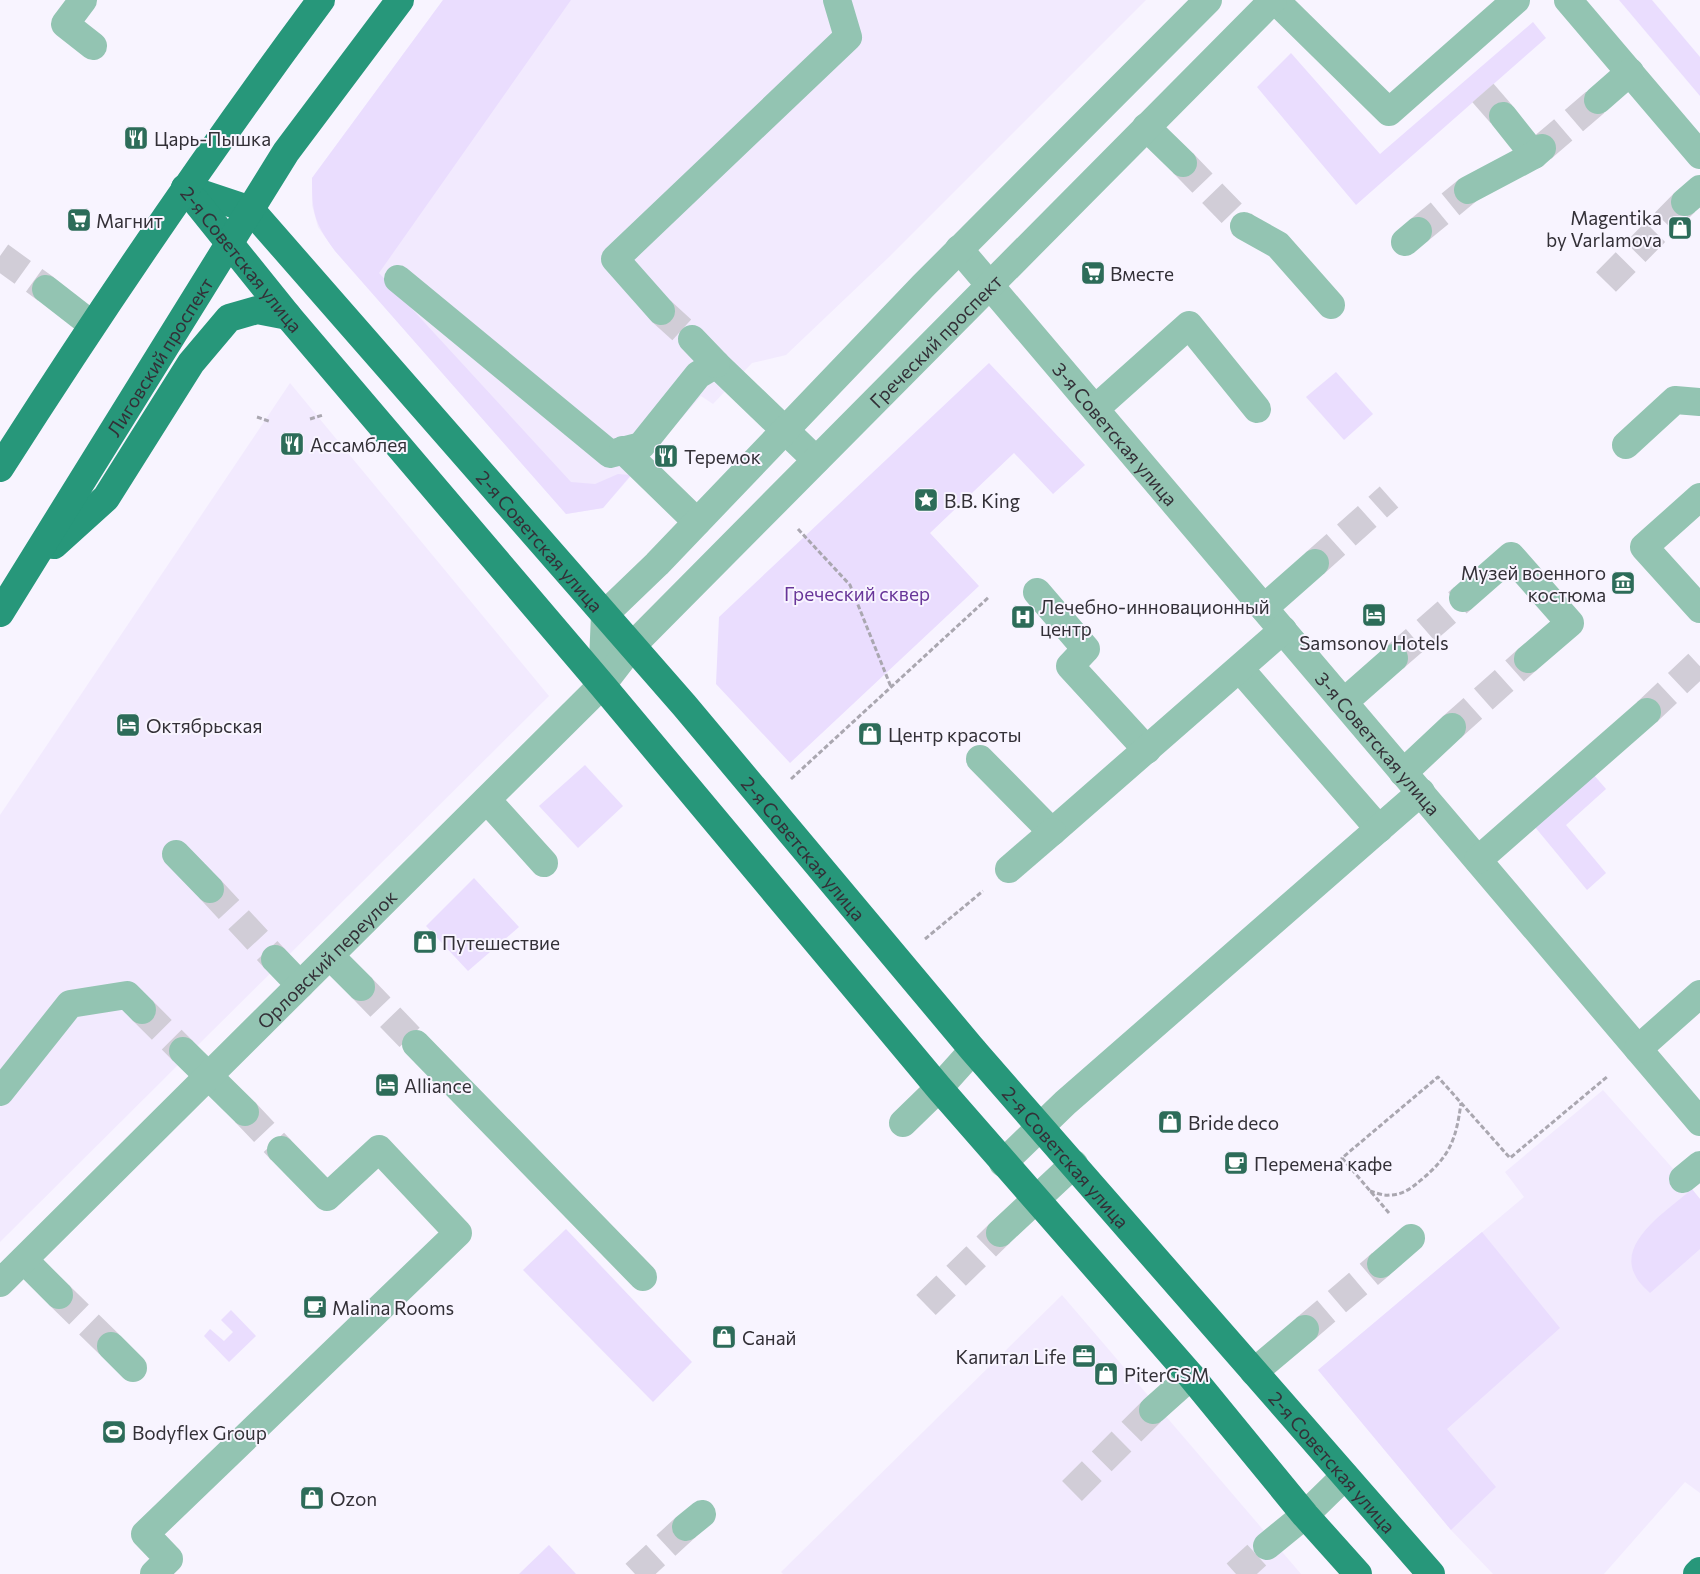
<svg xmlns="http://www.w3.org/2000/svg" width="1700" height="1574" font-family="Commissioner,sans-serif">
  <style>
    .built { fill: #f2eafe }
    .green { fill: #eaddfe }
    .lines { fill: none; stroke-linecap: round; stroke-linejoin: round }
    .minor-tunnel { stroke: #d1cdd7; stroke-width: 28; stroke-dasharray: 28 14; stroke-linecap: butt }
    .path { stroke: #aaa7b0; stroke-width: 3; stroke-dasharray: 5 2.5; stroke-linecap: butt }
    .minor { stroke: #93c4b2; stroke-width: 28 }
    .major { stroke: #27977a; stroke-width: 28 }
    .labels { text-anchor: middle; dominant-baseline: central; stroke-width: 4; stroke-linejoin: round; paint-order: stroke }
    .poi-label { font-size: 19px; fill: #333037; stroke: #f8f4ff; text-anchor: start }
    .street-label { font-size: 19px; fill: #333037; stroke: #f8f4ff }
    .park-label { font-size: 19px; fill: #683699; stroke: #f8f4ff }
  </style>
  <rect width="100%" height="100%" fill="#f8f4ff"/>
  <!-- built -->
  <g class="built">
    <path d="M 443,0 L 1146,0 L 889,257 L 786,355 L 752,363 L 713,404 L 701,396 L 603,508 L 566,514 L 335,251 L 318,227 L 312,205 L 312,178 Z"/>
    <path d="M 290,383 L 549,696 L 0,1242 L 0,815 Z"/>
    <path d="M 1603,1090 L 1700,1199 L 1700,1493 L 1685,1482 L 1604,1574 L 1493,1574 L 1451,1530 L 1318,1370 L 1524,1197 L 1505,1172 Z"/>
    <path d="M 1062,1295 L 1301,1574 L 783,1574 L 781,1572 Z"/>
  </g>
  <!-- green -->
  <g class="green">
    <path d="M 443,0 L 571,0 L 379,273 L 571,482 L 595,484 L 618,474 L 631,475 L 603,508 L 566,514 L 335,251 C 314,222 312,213 312,178 Z"/>
    <path d="M 1619,0 L 1652,0 L 1700,57 L 1700,96 Z"/>
    <path d="M 1533,22 L 1546,38 L 1356,205 L 1257,87 L 1291,53 L 1380,154 Z"/>
    <path d="M 989,363 L 1085,465 L 1053,494 L 1014,453 L 930,533 L 979,586 L 790,763 L 716,684 L 719,617 Z"/>
    <path d="M 1336,372 L 1373,414 L 1344,440 L 1306,397 Z"/>
    <path d="M 585,765 L 623,806 L 578,848 L 539,806 Z"/>
    <path d="M 1593,774 L 1606,789 L 1566,825 L 1606,873 L 1587,890 L 1535,827 Z"/>
    <path d="M 474,878 L 519,927 L 468,971 L 426,926 Z"/>
    <path d="M 1692,1189 L 1700,1199 L 1700,1249 L 1650,1293 C 1645,1288 1638,1282 1635,1275 C 1617,1241 1670,1209 1692,1189 Z"/>
    <path d="M 566,1229 L 692,1362 L 653,1402 L 523,1270 Z"/>
    <path d="M 1482,1232 L 1560,1328 L 1447,1429 L 1496,1487 L 1451,1530 L 1318,1370 Z"/>
    <path d="M 231,1310 L 256,1336 L 229,1362 L 204,1336 L 210,1329 L 224,1341 L 233,1332 L 221,1320 Z"/>
    <path d="M 549,1545 L 576,1574 L 519,1574 Z"/>
  </g>
  <g class="lines">
    <!-- minor-tunnel -->
    <g class="minor-tunnel">
      <path d="M 1483,93 L 1503,116"/>
      <path d="M 1542,148 L 1598,100"/>
      <path d="M 1183,163 L 1244,226"/>
      <path d="M 1418,231 L 1468,190"/>
      <path d="M 0,256 L 46,289"/>
      <path d="M 1606,282 L 1685,202"/>
      <path d="M 661,311 L 692,339"/>
      <path d="M 1315,563 L 1389,497"/>
      <path d="M 1394,658 L 1463,598"/>
      <path d="M 1647,712 L 1700,662"/>
      <path d="M 1452,727 L 1528,659"/>
      <path d="M 210,889 L 275,959"/>
      <path d="M 361,987 L 416,1044"/>
      <path d="M 142,1010 L 183,1051"/>
      <path d="M 245,1112 L 281,1150"/>
      <path d="M 59,1295 L 111,1346"/>
      <path d="M 926,1305 L 1000,1233"/>
      <path d="M 1305,1329 L 1381,1264"/>
      <path d="M 1072,1491 L 1153,1410"/>
      <path d="M 635,1574 L 686,1527"/>
      <path d="M 1236,1574 L 1267,1546"/>
    </g>
    <!-- path -->
    <g class="path">
      <path d="M 257,417 L 271,422"/>
      <path d="M 310,419 L 323,415"/>
      <path d="M 798,529 L 850,585 L 891,687"/>
      <path d="M 791,779 L 989,597"/>
      <path d="M 925,939 L 983,891"/>
      <path d="M 1370,1191 C 1376,1193 1384,1196 1390,1195 C 1402,1195 1412,1188 1421,1180 C 1450,1156 1456,1140 1461,1103"/>
      <path d="M 1389,1213 L 1342,1158 L 1438,1077 L 1510,1158 L 1608,1076"/>
    </g>
    <!-- minor -->
    <g class="minor">
      <path d="M 83,0 L 65,24 L 93,46"/>
      <path d="M 1275,0 L 1389,112 L 1516,0"/>
      <path d="M 1568,0 L 1700,155"/>
      <path d="M 1598,100 L 1630,72"/>
      <path d="M 1503,116 L 1534,155"/>
      <path d="M 1146,127 L 1183,163"/>
      <path d="M 1468,190 L 1534,155 L 1542,148"/>
      <path d="M 1685,202 L 1700,189"/>
      <path d="M 1244,226 L 1278,245 L 1331,305"/>
      <path d="M 1405,242 L 1418,231"/>
      <path id="s1" d="M 959,249 L 1700,1122"/>
      <path d="M 398,279 L 610,454 L 641,446 L 698,375 L 716,364 L 816,460"/>
      <path d="M 46,289 L 91,324"/>
      <path d="M 661,311 L 615,259 L 848,37 L 837,0"/>
      <path d="M 692,339 L 716,364"/>
      <path d="M 1095,409 L 1189,325 L 1257,409"/>
      <path d="M 1626,445 L 1675,400 L 1700,402"/>
      <path d="M 623,450 L 697,522"/>
      <path d="M 1700,497 L 1644,547 L 1700,609"/>
      <path d="M 1037,592 L 1086,649 L 1070,666 L 1147,750"/>
      <path d="M 1463,598 L 1511,556 L 1570,623 L 1528,659"/>
      <path d="M 1264,608 L 1315,563"/>
      <path d="M 1240,669 L 1379,829"/>
      <path d="M 602,685 L 605,614 L 657,564 L 923,286 L 1208,0"/>
      <path d="M 1344,702 L 1394,658"/>
      <path d="M 980,759 L 1052,832 L 1283,630"/>
      <path d="M 1403,773 L 1452,727"/>
      <path d="M 487,800 L 544,863"/>
      <path d="M 176,854 L 210,889"/>
      <path d="M 1478,860 L 1647,712"/>
      <path d="M 1009,869 L 1052,832"/>
      <path d="M 330,956 L 361,987"/>
      <path d="M 275,959 L 300,985"/>
      <path d="M 416,1044 L 643,1277"/>
      <path d="M 1638,1049 L 1700,994"/>
      <path d="M 183,1051 L 245,1112"/>
      <path d="M 0,1092 L 70,1004 L 127,995 L 142,1010"/>
      <path d="M 903,1123 L 939,1088 L 973,1050"/>
      <path d="M 1003,1163 L 1065,1103 L 1421,792"/>
      <path d="M 1683,1179 L 1700,1165"/>
      <path d="M 1000,1233 L 1074,1164"/>
      <path d="M 24,1260 L 59,1295"/>
      <path d="M 1381,1264 L 1411,1238"/>
      <path id="s2" d="M 0,1283 L 602,685 L 632,646 L 1273,0"/>
      <path d="M 111,1346 L 133,1368"/>
      <path d="M 1254,1372 L 1305,1329"/>
      <path d="M 1153,1410 L 1191,1376"/>
      <path d="M 686,1527 L 702,1514"/>
      <path d="M 1267,1546 L 1305,1515 L 1345,1476"/>
      <path d="M 154,1574 L 169,1559 L 145,1534 L 458,1233 L 379,1149 L 327,1197 L 281,1150"/>
    </g>
    <!-- major -->
    <g class="major">
      <path id="s3" d="M 185,188 L 251,210 L 684,705 L 973,1050 L 1431,1574"/>
      <path id="s4" d="M 185,188 L 288,316 L 602,685 L 939,1088 L 1191,1376 L 1305,1515 L 1358,1574"/>
      <path d="M 0,468 C 102,308 208,152 321,0"/>
      <path d="M 54,545 L 106,498 L 191,363 L 229,318 L 257,310 L 288,316"/>
      <path id="s5" d="M 0,613 L 286,152 L 400,0"/>
      <path d="M 1697,1574 L 1700,1571"/>
    </g>
  </g>
  <!-- icons -->
  <defs>
    <symbol id="restaurant-square" viewBox="-11 -11 22 22"><rect x="-9" y="-9" width="18" height="18" rx="4" fill="#2d6c59" stroke="#f8f4ff"/><path d="M-5-6h1v4h1v-4h1v4h1v-4h1v5L-1.5 .5V6h-2V.5L-5-1ZM5-6V6H3V1.5H1.5Q1.5-4 5-6Z" fill="#fff"/></symbol>
    <symbol id="supermarket-square" viewBox="-11 -11 22 22"><rect x="-9" y="-9" width="18" height="18" rx="4" fill="#2d6c59" stroke="#f8f4ff"/><path d="M-6-5.5h2.5l.6 2H6L4.5 2H-2.5L-4.4-4H-6ZM-1.5 3.2a1.3 1.3 0 1 0 .1 0ZM3 3.2a1.3 1.3 0 1 0 .1 0Z" fill="#fff"/></symbol>
    <symbol id="shop-square" viewBox="-11 -11 22 22"><rect x="-9" y="-9" width="18" height="18" rx="4" fill="#2d6c59" stroke="#f8f4ff"/><path d="M-5-2.5h2.3a2.7 3.5 0 0 1 5.4 0H5L5.5 6h-11ZM-1.5-2.5h3a1.5 2.3 0 0 0-3 0Z" fill="#fff"/></symbol>
    <symbol id="sight-square" viewBox="-11 -11 22 22"><rect x="-9" y="-9" width="18" height="18" rx="4" fill="#2d6c59" stroke="#f8f4ff"/><path d="M0-6L1.8-2.2L6-1.7L2.9 1.2L3.7 5.4L0 3.3L-3.7 5.4L-2.9 1.2L-6-1.7L-1.8-2.2Z" fill="#fff"/></symbol>
    <symbol id="museum-square" viewBox="-11 -11 22 22"><rect x="-9" y="-9" width="18" height="18" rx="4" fill="#2d6c59" stroke="#f8f4ff"/><path d="M0-6L6-3V-2H-6V-3ZM-5-1h2V3h-2ZM-1-1h2V3h-2ZM3-1h2V3H3ZM-6 4H6V6H-6Z" fill="#fff"/></symbol>
    <symbol id="hotel-square" viewBox="-11 -11 22 22"><rect x="-9" y="-9" width="18" height="18" rx="4" fill="#2d6c59" stroke="#f8f4ff"/><path d="M-6-4.5h1.5V1H6V5H4.5V3h-9V5H-6ZM-4 0a1.8 1.8 0 1 1 3.6 0ZM.5 0V-2.5h3Q6-2.5 6 0Z" fill="#fff"/></symbol>
    <symbol id="hospital-square" viewBox="-11 -11 22 22"><rect x="-9" y="-9" width="18" height="18" rx="4" fill="#2d6c59" stroke="#f8f4ff"/><path d="M-5-5h3v3.5h4V-5h3V5h-3V1.5h-4V5h-3Z" fill="#fff"/></symbol>
    <symbol id="cafe-square" viewBox="-11 -11 22 22"><rect x="-9" y="-9" width="18" height="18" rx="4" fill="#2d6c59" stroke="#f8f4ff"/><path d="M-5.5-4.5H6V0H3Q3 3.5 0 3.5H-2.5Q-5.5 3.5-5.5 0ZM3-3.2v2h1.7v-2ZM-6 4.5H4V6H-6Z" fill="#fff"/></symbol>
    <symbol id="office-square" viewBox="-11 -11 22 22"><rect x="-9" y="-9" width="18" height="18" rx="4" fill="#2d6c59" stroke="#f8f4ff"/><path d="M-6-3h4V-5.5h4V-3h4V5H-6ZM-1-4.5V-3h2v-1.5ZM-6 0V1H6V0Z" fill="#fff"/></symbol>
    <symbol id="stadium-square" viewBox="-11 -11 22 22"><rect x="-9" y="-9" width="18" height="18" rx="4" fill="#2d6c59" stroke="#f8f4ff"/><path d="M0-5a6.5 5 0 1 0 0 10a6.5 5 0 1 0 0-10ZM-3.5-1.8h7v3.6h-7Z" fill="#fff"/></symbol>
  </defs>
  <g fill-rule="evenodd">
    <use href="#restaurant-square" x="122" y="124" width="28" height="28"/>
    <use href="#supermarket-square" x="65" y="206" width="28" height="28"/>
    <use href="#shop-square" x="1666" y="214" width="28" height="28"/>
    <use href="#supermarket-square" x="1079" y="259" width="28" height="28"/>
    <use href="#restaurant-square" x="278" y="430" width="28" height="28"/>
    <use href="#restaurant-square" x="652" y="442" width="28" height="28"/>
    <use href="#sight-square" x="912" y="486" width="28" height="28"/>
    <use href="#museum-square" x="1609" y="569" width="28" height="28"/>
    <use href="#hotel-square" x="1360" y="601" width="28" height="28"/>
    <use href="#hospital-square" x="1009" y="603" width="28" height="28"/>
    <use href="#hotel-square" x="114" y="711" width="28" height="28"/>
    <use href="#shop-square" x="856" y="720" width="28" height="28"/>
    <use href="#shop-square" x="411" y="928" width="28" height="28"/>
    <use href="#hotel-square" x="373" y="1071" width="28" height="28"/>
    <use href="#shop-square" x="1156" y="1108" width="28" height="28"/>
    <use href="#cafe-square" x="1222" y="1149" width="28" height="28"/>
    <use href="#cafe-square" x="301" y="1293" width="28" height="28"/>
    <use href="#shop-square" x="710" y="1323" width="28" height="28"/>
    <use href="#office-square" x="1070" y="1342" width="28" height="28"/>
    <use href="#shop-square" x="1092" y="1360" width="28" height="28"/>
    <use href="#stadium-square" x="100" y="1418" width="28" height="28"/>
    <use href="#shop-square" x="298" y="1484" width="28" height="28"/>
  </g>
  <g class="labels">
    <!-- poi labels -->
    <g class="poi-label">
      <text x="154" y="138">Царь-Пышка</text>
      <text x="1662" y="217" text-anchor="end">Magentika<tspan x="1662" dy="22">by Varlamova</tspan></text>
      <text x="96" y="220">Магнит</text>
      <text x="1110" y="273">Вместе</text>
      <text x="310" y="444">Ассамблея</text>
      <text x="684" y="456">Теремок</text>
      <text x="944" y="500">B.B. King</text>
      <text x="1606" y="572" text-anchor="end">Музей военного<tspan x="1606" dy="22">костюма</tspan></text>
      <text x="1040" y="606">Лечебно-инновационный<tspan x="1040" dy="22">центр</tspan></text>
      <text x="1374" y="642" text-anchor="middle">Samsonov Hotels</text>
      <text x="146" y="725">Октябрьская</text>
      <text x="888" y="734">Центр красоты</text>
      <text x="442" y="942">Путешествие</text>
      <text x="404" y="1085">Alliance</text>
      <text x="1188" y="1122">Bride deco</text>
      <text x="1254" y="1163">Перемена кафе</text>
      <text x="332" y="1307">Malina Rooms</text>
      <text x="742" y="1337">Санай</text>
      <text x="1066" y="1356" text-anchor="end">Капитал Life</text>
      <text x="1124" y="1374">PiterGSM</text>
      <text x="132" y="1432">Bodyflex Group</text>
      <text x="330" y="1498">Ozon</text>
    </g>
    <!-- street labels -->
    <g class="street-label">
      <text stroke="none"><textPath href="#s4" startOffset="91">2-я Советская улица</textPath></text>
      <text stroke="none"><textPath href="#s2" startOffset="1328">Греческий проспект</textPath></text>
      <text stroke="none"><textPath href="#s5" startOffset="302">Лиговский проспект</textPath></text>
      <text stroke="none"><textPath href="#s1" startOffset="242">3-я Советская улица</textPath></text>
      <text stroke="none"><textPath href="#s3" startOffset="509">2-я Советская улица</textPath></text>
      <text stroke="none"><textPath href="#s1" startOffset="648">3-я Советская улица</textPath></text>
      <text stroke="none"><textPath href="#s3" startOffset="914">2-я Советская улица</textPath></text>
      <text stroke="none"><textPath href="#s2" startOffset="460">Орловский переулок</textPath></text>
      <text stroke="none"><textPath href="#s3" startOffset="1319">2-я Советская улица</textPath></text>
      <text stroke="none"><textPath href="#s3" startOffset="1724">2-я Советская улица</textPath></text>
    </g>
    <!-- park labels -->
    <g class="park-label">
      <text x="857" y="593">Греческий сквер</text>
    </g>
  </g>
</svg>
